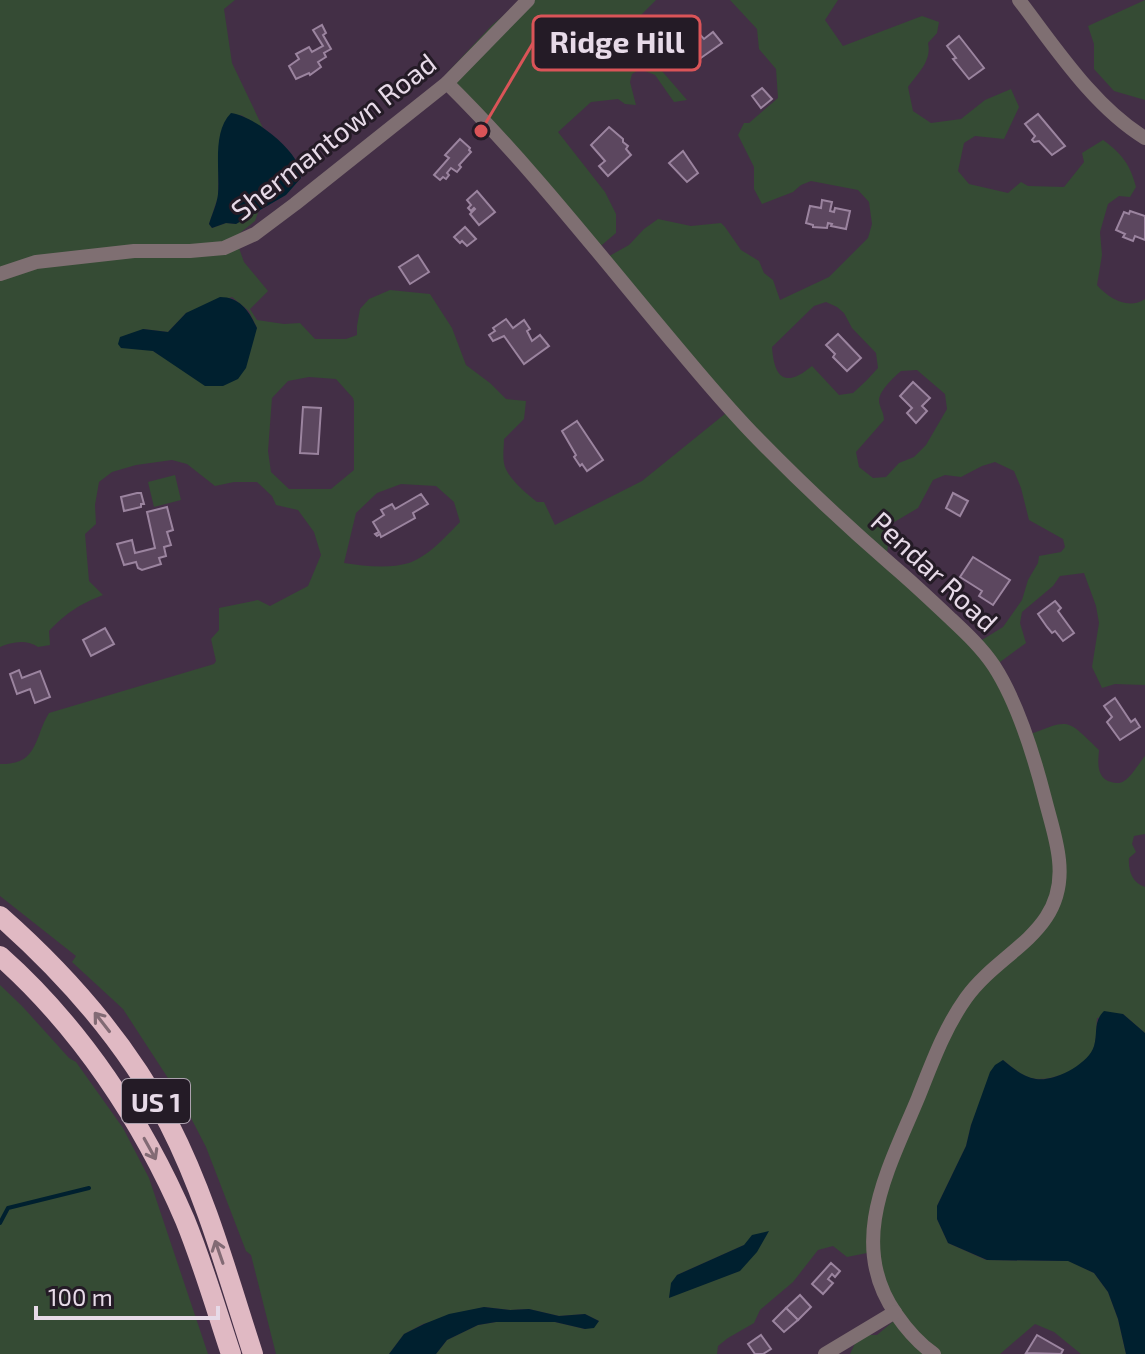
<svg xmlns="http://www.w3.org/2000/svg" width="1145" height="1354" font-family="'Exo 2',sans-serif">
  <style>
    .green { fill: #354b34; fill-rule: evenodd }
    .water { fill: #00202f }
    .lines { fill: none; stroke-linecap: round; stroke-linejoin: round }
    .stream { stroke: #00202f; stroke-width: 4 }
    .building { fill: #5c475f; stroke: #9b849f; stroke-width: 2 }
    .minor { stroke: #7f6f72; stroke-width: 14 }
    .highway { stroke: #e0b9c3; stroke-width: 20 }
    .oneway { stroke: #826a74 }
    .labels { text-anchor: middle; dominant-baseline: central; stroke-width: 6; stroke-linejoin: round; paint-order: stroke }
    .shield { fill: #241b26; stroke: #aca1ae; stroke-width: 2 }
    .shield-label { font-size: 26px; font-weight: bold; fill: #e7dae8 }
    .street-label { font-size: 28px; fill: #e7dae8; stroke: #241b26 }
    .leader { fill: none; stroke: #da5458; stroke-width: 3 }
    .callout-dot { fill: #da5458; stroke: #241b26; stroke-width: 3 }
    .callout { fill: #241b26; stroke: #da5458; stroke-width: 3 }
    .callout-label { font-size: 30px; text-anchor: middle; font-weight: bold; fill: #e7dae8 }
  </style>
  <rect width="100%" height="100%" fill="#432f46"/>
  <!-- green -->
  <g class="green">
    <path d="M 0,0 L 235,0 L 224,9 L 232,63 L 263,128 L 241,115 L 219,146 L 218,197 L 209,224 L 212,228 L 226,223 L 236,224 L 259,210 L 255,221 L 235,237 L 244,262 L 268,291 L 250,309 L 257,320 L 284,324 L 300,323 L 315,339 L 346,339 L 357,335 L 357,326 L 360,309 L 369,299 L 390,290 L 430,294 L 452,328 L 466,365 L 490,383 L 506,399 L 526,401 L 524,419 L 504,439 C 504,448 502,458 505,467 C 510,480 526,493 537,502 L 544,502 L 555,525 L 642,481 L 731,409 L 604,259 L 629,245 L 644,229 L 658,219 L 691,226 L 721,223 L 725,227 L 741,250 L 759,261 L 764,273 L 773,280 L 780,300 L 829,277 L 868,238 L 872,224 L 869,202 L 858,190 L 811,181 L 801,185 L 793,192 L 762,204 L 754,189 L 754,167 L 738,135 L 744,123 L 749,123 L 778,98 L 776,69 L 759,49 L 757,29 L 730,0 L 838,0 L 825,20 L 843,46 L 922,16 L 939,22 L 937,33 L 928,43 C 932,61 918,73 908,87 L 913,111 L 931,123 L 961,119 L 985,100 L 1011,89 L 1019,107 L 1004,139 L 975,136 L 964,143 L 958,171 L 969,184 L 1008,193 L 1021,182 L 1028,186 L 1064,187 L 1084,162 L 1082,153 L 1103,140 C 1122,154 1130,164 1136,187 L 1130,197 L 1119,196 L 1108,204 L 1100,232 L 1102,255 L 1097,285 C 1109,299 1129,310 1145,299 L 1145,685 L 1115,684 L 1102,688 L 1092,667 L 1099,623 L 1096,606 L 1084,573 L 1060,576 L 1053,586 L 1022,612 L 1020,623 L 1026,643 L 996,665 L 1026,736 C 1070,719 1065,717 1099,750 C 1098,762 1096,778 1111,782 C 1115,783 1120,784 1124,781 C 1132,776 1139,763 1145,756 L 1145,834 L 1134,836 L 1132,844 L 1136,852 L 1129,858 C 1128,870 1132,883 1145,887 L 1145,1033 L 1123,1014 L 1097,1018 C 1096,1028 1097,1042 1093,1050 C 1084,1069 1050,1083 1031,1078 C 1020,1075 1012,1067 1003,1060 L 971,1125 L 966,1146 L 937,1206 L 937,1219 L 948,1243 L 986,1260 L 1069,1261 L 1094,1273 L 1108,1292 L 1118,1319 L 1126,1354 L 1081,1354 L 1054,1332 L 1035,1324 L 1000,1354 L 850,1354 L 859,1335 L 877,1335 L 896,1319 L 872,1252 L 847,1257 L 833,1246 L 818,1250 L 793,1282 L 760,1310 L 754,1323 L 728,1338 L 718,1346 L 717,1354 L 436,1354 L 447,1340 L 478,1325 L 496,1322 L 555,1322 L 585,1329 L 599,1321 L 585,1314 L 559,1316 L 529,1309 L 510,1310 L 484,1307 L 423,1324 L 404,1334 L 389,1354 L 276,1354 L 251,1255 L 246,1251 L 206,1147 L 179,1095 L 123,1009 L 72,962 L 76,956 L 0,896 L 0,764 C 39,765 34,737 49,713 L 214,664 L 216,661 L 211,639 L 219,630 L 219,608 L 258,600 L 270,606 L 308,586 L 321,555 L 314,532 L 298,510 L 276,505 L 272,496 L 257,482 L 234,482 L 215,486 L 187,464 L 172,460 L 136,465 L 112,472 L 99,482 L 95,505 L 96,524 L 85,534 L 89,581 L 103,595 C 80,604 66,613 49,631 L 50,645 L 38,647 C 27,639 11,642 0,647 ZM 232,297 L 249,311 L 257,328 L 161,356 L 153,351 L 143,329 L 168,332 L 186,313 ZM 826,302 L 837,307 L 844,313 L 852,328 L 876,353 L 878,368 L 866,381 L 853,393 L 839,395 L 812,366 C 786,388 774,379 772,347 L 814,306 ZM 917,370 L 945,394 L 947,409 L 926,445 L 914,457 L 899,463 L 886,477 L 873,478 L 859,467 L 856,452 L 884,420 C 884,412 879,407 879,400 C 880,390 894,377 901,371 ZM 309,377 L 336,379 L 353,398 L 354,402 L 354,470 L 331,489 L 289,489 L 271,472 L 268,451 L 272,398 L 288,381 ZM 995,462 L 1014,471 L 1021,488 L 1029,520 L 1063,539 L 1065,547 L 1061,552 L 1039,556 L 1038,563 L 1028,580 L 1022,600 L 1003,627 L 977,643 L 886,560 L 891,524 L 918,508 L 933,480 L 945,475 L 961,477 L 982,466 ZM 401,484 L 436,486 L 454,502 L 460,522 C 446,536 429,556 409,563 C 389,569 364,566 344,563 L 356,513 L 377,493 ZM 744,1245 L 739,1271 L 669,1297 L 677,1275 Z"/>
    <path d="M 522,0 L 656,0 L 637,19 L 637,42 L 687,100 L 674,102 L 655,75 L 640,69 L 632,74 L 630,82 L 636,105 L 625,104 L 618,99 L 591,102 L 558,132 L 605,192 L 616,214 L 616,233 L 596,250 L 447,73 L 492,25 Z"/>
    <path d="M 1145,0 L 1145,100 L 1114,91 L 1094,69 L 1094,44 L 1088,26 Z"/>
    <path d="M 175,475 L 181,500 L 154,507 L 148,482 Z"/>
    <path d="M 0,985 L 22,1006 L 69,1058 L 76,1062 L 123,1128 L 149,1178 L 208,1354 L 0,1354 Z"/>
  </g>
  <!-- water -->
  <g class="water">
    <path d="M 231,113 C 252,116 284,141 295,159 C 298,165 299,172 301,178 L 286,195 L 236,224 L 226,223 L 212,228 L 209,224 C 212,214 217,204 218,194 C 220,169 212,132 231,113 Z"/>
    <path d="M 220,297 C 240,297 249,311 257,328 L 246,368 L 238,379 L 223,386 L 205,386 L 153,351 L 121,348 L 118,344 L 120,337 L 143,329 L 168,332 L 186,313 Z"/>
    <path d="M 1104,1011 L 1123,1014 L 1145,1033 L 1145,1354 L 1126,1354 L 1118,1319 L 1108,1292 L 1094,1273 L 1068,1261 L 987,1260 L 948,1243 L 937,1219 L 937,1206 L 966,1146 L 971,1125 L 990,1072 L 995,1065 L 1003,1060 C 1013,1068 1023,1077 1036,1079 C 1054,1082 1089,1064 1094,1046 C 1098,1032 1093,1022 1104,1011 Z"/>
    <path d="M 769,1231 L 757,1252 L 740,1271 L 669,1298 L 671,1283 L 677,1275 L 744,1245 L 752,1235 Z"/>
    <path d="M 484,1307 L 510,1310 L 529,1309 L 559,1316 L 585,1314 L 599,1321 L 594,1328 L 585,1329 L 555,1322 L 496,1322 L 478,1325 L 447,1340 L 436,1354 L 389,1354 L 404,1334 L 424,1324 L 449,1314 Z"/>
  </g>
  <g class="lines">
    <!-- stream -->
    <path class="stream" d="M 0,1223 L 8,1208 L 89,1188"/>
  </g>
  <!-- building -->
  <g class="building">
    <path d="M 681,24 L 689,32 L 694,28 L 704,39 L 713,32 L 722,43 L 698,60 L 688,48 L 683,55 L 682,54 L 678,57 L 676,54 L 674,56 L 671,52 L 673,51 L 671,48 L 673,46 L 671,44 L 678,37 L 673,31 Z"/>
    <path d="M 322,25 L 326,33 L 323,35 L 331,49 L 324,53 L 326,57 L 318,62 L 321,67 L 310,75 L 309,73 L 296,79 L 289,66 L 299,59 L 296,54 L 309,47 L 312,52 L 323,46 L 313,30 Z"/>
    <path d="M 959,36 L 984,68 L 969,79 L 953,59 L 956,58 L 947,46 Z"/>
    <path d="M 762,88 L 772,99 L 761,108 L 752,96 Z"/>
    <path d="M 1038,114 L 1065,146 L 1052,155 L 1039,141 L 1034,142 L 1032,140 L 1035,136 L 1025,124 Z"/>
    <path d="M 609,127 L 623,139 L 623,142 L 628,146 L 626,149 L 631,155 L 608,176 L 599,166 L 605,161 L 591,145 Z"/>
    <path d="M 460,139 L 470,148 L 469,150 L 471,152 L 459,165 L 461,167 L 457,172 L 451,168 L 447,173 L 449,175 L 446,179 L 443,177 L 440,180 L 434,175 L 449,158 L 445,155 Z"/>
    <path d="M 683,151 L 698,173 L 687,182 L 669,163 Z"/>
    <path d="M 477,191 L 495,212 L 479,225 L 470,214 L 475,209 L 474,208 L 471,211 L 468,208 L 471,205 L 467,200 Z"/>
    <path d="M 822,200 L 832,202 L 830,211 L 834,212 L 835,208 L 850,211 L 846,229 L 831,226 L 832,224 L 828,223 L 827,228 L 813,227 L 813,225 L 806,223 L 810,206 L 821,208 Z"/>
    <path d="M 1130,211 L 1145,216 L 1145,240 L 1135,236 L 1133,241 L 1123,237 L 1125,234 L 1116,230 L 1124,212 L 1129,214 Z"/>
    <path d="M 465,227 L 476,239 L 467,246 L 462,241 L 460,243 L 454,237 Z"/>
    <path d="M 418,255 L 429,272 L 410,284 L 399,267 Z"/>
    <path d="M 506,319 L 513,328 L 524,320 L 530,329 L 527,331 L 532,341 L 540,335 L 549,346 L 524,364 L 504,336 L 493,341 L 489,335 L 495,331 L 493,328 Z"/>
    <path d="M 838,334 L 861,358 L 847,371 L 833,357 L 835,354 L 826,345 Z"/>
    <path d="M 913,382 L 930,398 L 922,406 L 927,411 L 916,423 L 907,413 L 912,408 L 900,396 Z"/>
    <path d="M 303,407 L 321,408 L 318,454 L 300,453 Z"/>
    <path d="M 577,421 L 603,460 L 587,471 L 582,464 L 580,466 L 574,457 L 576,455 L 562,431 Z"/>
    <path d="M 137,493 L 141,493 L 144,504 L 141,504 L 141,507 L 124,511 L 121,497 Z"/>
    <path d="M 953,493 L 968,501 L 960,516 L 946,508 Z"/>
    <path d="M 421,494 L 428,504 L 413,513 L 415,518 L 381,537 L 380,534 L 377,536 L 375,534 L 379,532 L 373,522 L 384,515 L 381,510 L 392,504 L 395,509 Z"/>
    <path d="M 167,507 L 173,530 L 167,532 L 171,545 L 164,547 L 166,556 L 159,558 L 161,564 L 142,570 L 138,568 L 136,562 L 124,565 L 117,544 L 132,540 L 135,553 L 155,548 L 147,512 Z"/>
    <path d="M 973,557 L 1010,580 L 993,605 L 979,596 L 982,591 L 960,577 Z"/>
    <path d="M 1055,601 L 1061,608 L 1058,611 L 1074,633 L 1063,641 L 1055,631 L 1052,633 L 1047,627 L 1038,614 Z"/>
    <path d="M 105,628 L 114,644 L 91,656 L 83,640 Z"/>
    <path d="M 19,670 L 22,678 L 40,671 L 50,697 L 35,703 L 30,689 L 17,694 L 10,674 Z"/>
    <path d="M 1115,698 L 1131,722 L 1135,719 L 1140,727 L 1120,740 L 1107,722 L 1112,717 L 1104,706 Z"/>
    <path d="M 831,1263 L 840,1271 L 835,1277 L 832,1274 L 828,1279 L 833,1283 L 823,1294 L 812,1284 Z"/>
    <path d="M 800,1295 L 811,1307 L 798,1320 L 786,1308 Z"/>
    <path d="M 786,1308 L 798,1320 L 784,1332 L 773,1321 Z"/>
    <path d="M 761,1335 L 771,1349 L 763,1354 L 755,1354 L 748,1344 Z"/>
    <path d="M 1037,1335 L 1063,1350 L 1061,1354 L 1026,1353 Z"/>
  </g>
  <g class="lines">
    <!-- minor -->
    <g class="minor">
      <path d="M 1019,0 C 1055,47 1093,106 1145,138"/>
      <path d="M 447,83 C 530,165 601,257 676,346 C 703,378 730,411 760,441 C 802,484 847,526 893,566 C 913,583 932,601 951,619 C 967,634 982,648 994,666 C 1018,703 1034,756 1045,799 C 1050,819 1057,839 1059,860 C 1067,933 1001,949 966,998 C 944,1029 932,1063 918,1098 C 889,1168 846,1243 896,1314 C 907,1330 918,1343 934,1354"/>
      <path d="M 0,274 L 36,262 L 134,251 L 190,251 L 224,248 L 255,234 L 295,204 L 447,83 L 528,0"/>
      <path d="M 825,1354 L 895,1312"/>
    </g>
    <!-- highway -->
    <g class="highway">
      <path d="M 0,916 C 68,976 127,1043 169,1124 C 206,1196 228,1277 253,1354"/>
      <path d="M 0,956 C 80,1027 143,1122 185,1220 C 203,1264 216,1309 231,1354"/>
    </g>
  </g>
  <!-- one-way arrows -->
  <defs><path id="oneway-shaft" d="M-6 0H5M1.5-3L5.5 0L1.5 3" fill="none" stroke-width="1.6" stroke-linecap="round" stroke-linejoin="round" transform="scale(2)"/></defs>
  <g class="oneway">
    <use href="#oneway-shaft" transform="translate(102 1022) rotate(-128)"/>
    <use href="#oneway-shaft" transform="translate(150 1149) rotate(61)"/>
    <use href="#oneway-shaft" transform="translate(219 1252) rotate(-109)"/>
  </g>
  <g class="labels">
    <!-- shield labels -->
    <rect class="shield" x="122" y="1079" width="68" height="44" rx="6"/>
    <g class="shield-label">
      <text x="156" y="1101">US 1</text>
    </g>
    <!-- street labels -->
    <g class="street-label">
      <text transform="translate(333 136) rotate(-38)">Shermantown Road</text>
      <text transform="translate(935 571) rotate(43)">Pendar Road</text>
    </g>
  </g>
  <!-- callouts -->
  <path class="leader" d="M481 131L533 43"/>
  <circle class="callout-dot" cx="481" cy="131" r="8"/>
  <rect class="callout" x="533" y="16" width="167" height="54" rx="8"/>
  <g class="callout-label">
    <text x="617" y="53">Ridge Hill</text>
  </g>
  <!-- scale -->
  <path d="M36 1306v12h182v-12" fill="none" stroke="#e7dae8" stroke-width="4"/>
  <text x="48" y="1306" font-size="24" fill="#e7dae8" stroke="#241b26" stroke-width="6" paint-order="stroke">100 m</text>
</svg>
